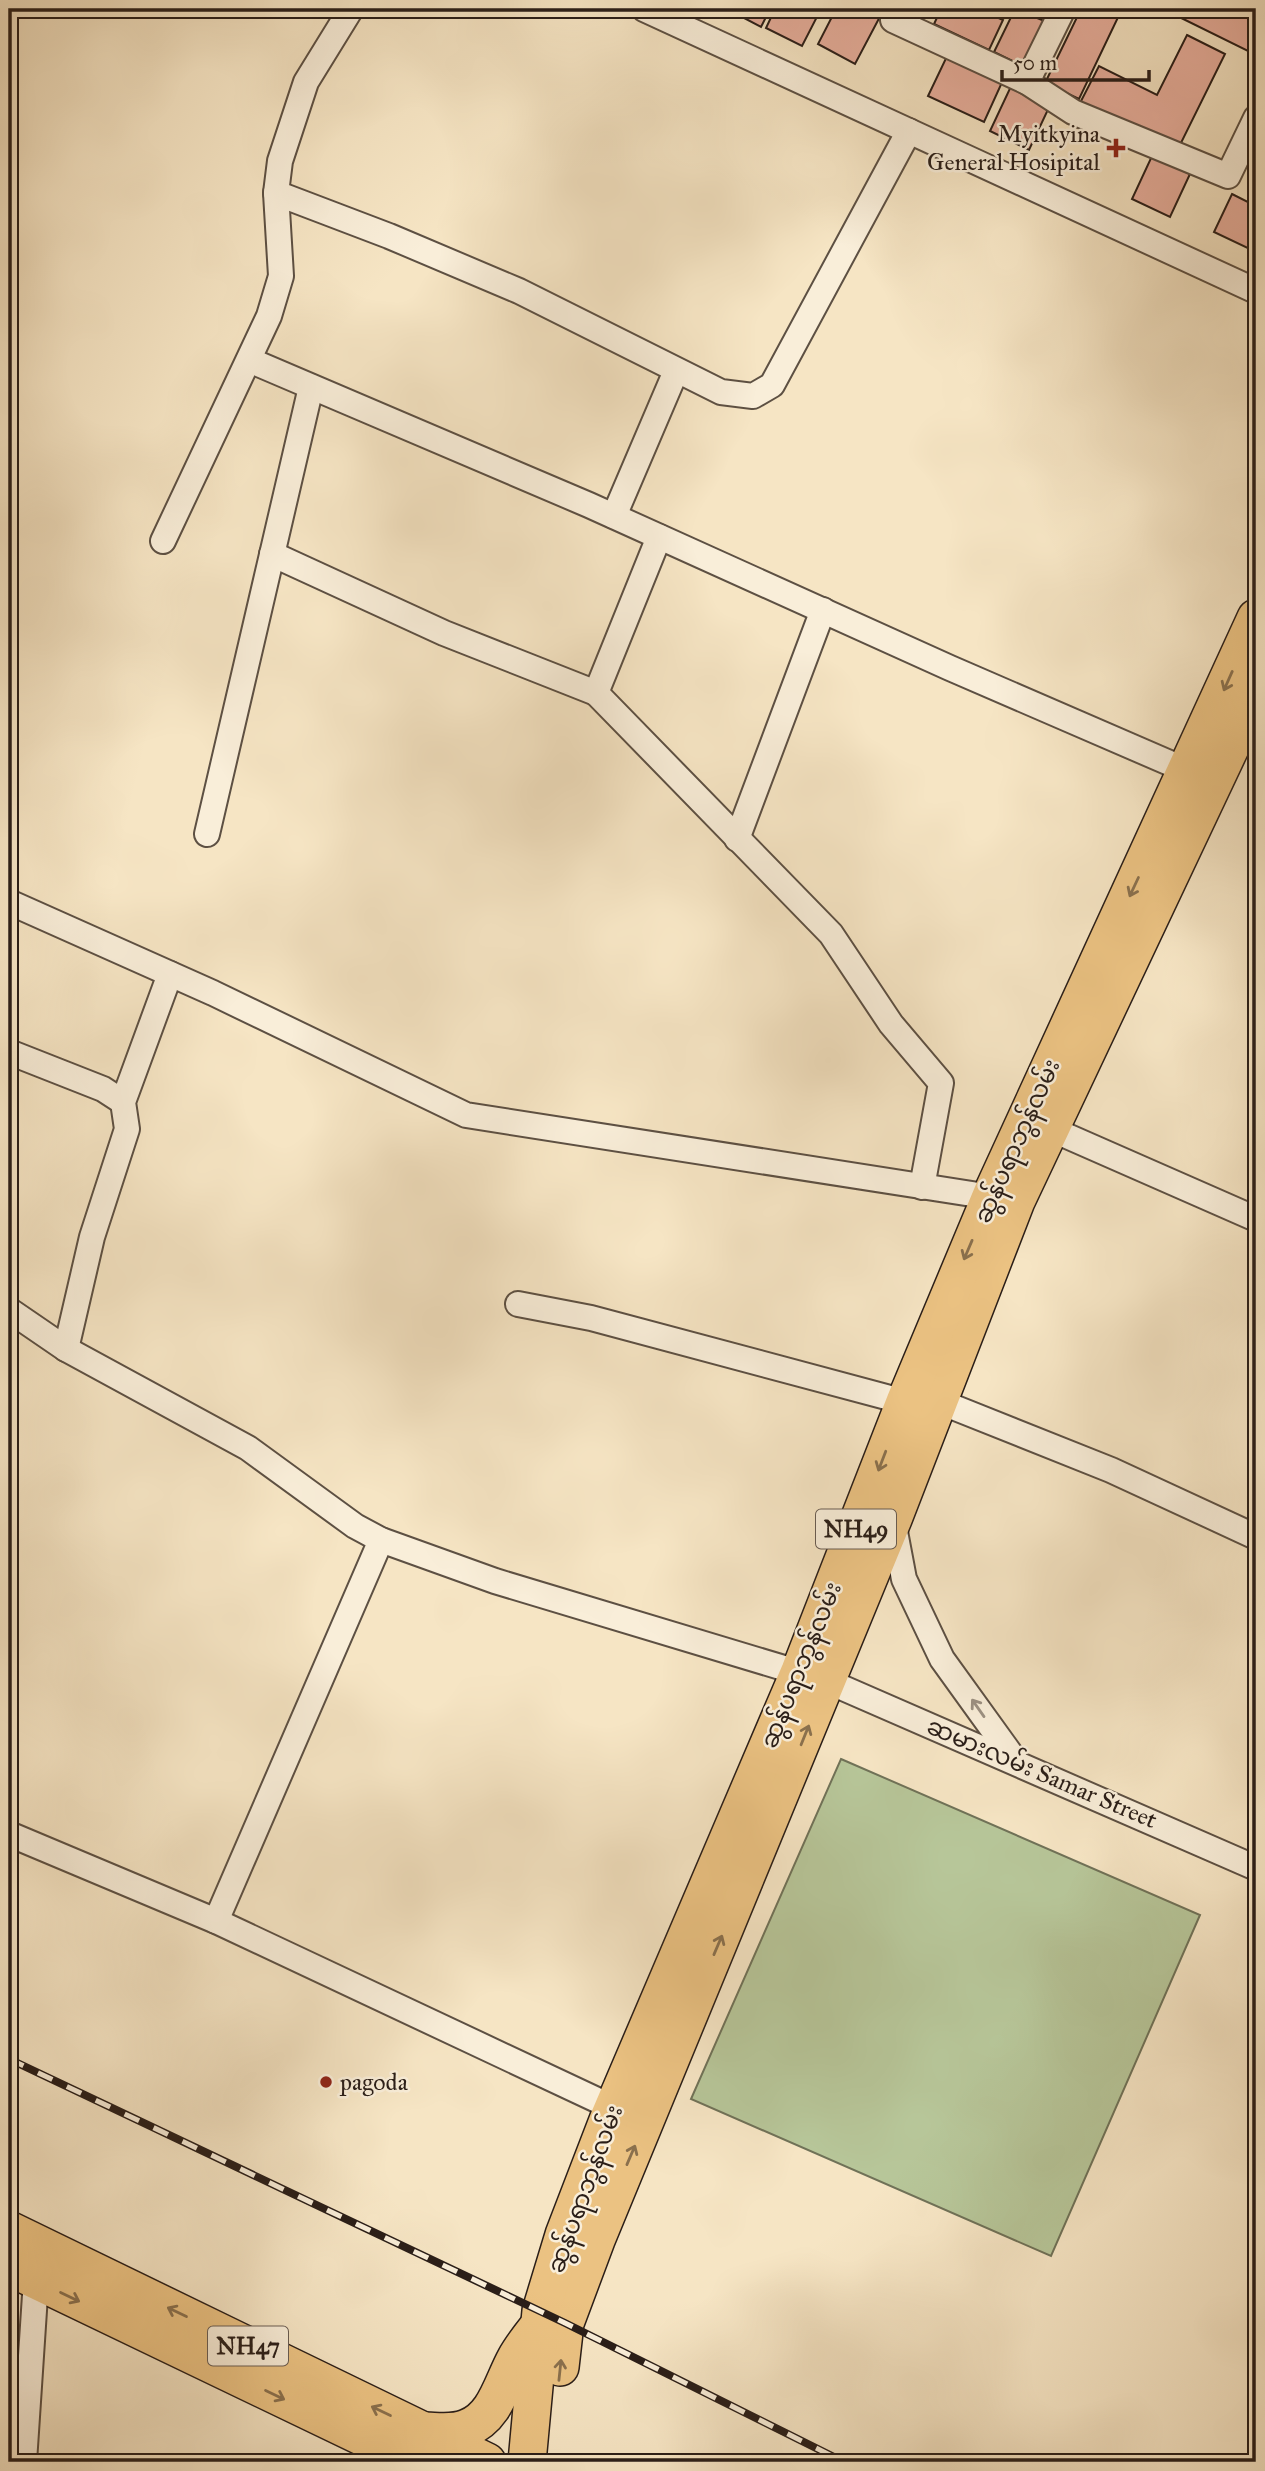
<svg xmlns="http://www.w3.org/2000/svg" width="1265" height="2471" font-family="'IM FELL Great Primer','Noto Sans Myanmar',serif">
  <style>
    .green { fill: #b7c699; stroke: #707258; stroke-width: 2 }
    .building { fill: #e7ae9c; stroke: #2a1e18; stroke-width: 2 }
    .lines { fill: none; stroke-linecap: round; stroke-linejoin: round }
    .minor-casing { stroke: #5d5043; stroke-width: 28 }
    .highway-casing { stroke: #2a1e18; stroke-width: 40 }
    .minor { stroke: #f9eed9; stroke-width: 24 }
    .highway { stroke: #ebc282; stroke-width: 37 }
    .rail-casing { stroke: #2a1e18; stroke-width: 8 }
    .rail { stroke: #f9eed9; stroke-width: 5; stroke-dasharray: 16; stroke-linecap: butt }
    .oneway { stroke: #8a704d }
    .oneway2 { stroke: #9c9082 }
    .poi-dot { fill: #8f2418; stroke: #f9eed9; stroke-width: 2.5 }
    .labels { text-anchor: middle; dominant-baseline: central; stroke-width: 5; stroke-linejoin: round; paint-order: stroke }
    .shield { fill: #f9eed9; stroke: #685c52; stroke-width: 2 }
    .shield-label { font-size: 23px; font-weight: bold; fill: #2a1e18 }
    .poi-label { font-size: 24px; fill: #2a1e18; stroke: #f9eed9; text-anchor: end }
    .street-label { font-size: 24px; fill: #2a1e18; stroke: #f9eed9 }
  </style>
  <rect width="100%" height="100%" fill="#f6e5c4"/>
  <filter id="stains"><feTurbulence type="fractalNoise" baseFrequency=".00286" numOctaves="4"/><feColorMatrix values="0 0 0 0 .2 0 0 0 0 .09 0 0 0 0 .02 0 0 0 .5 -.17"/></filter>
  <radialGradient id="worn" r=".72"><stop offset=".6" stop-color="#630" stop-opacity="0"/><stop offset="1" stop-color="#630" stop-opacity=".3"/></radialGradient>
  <!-- green -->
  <path class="green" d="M 841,1759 L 1200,1915 L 1051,2256 L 691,2099 Z"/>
  <!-- building -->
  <g class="building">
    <path d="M 727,9 L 770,9 L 761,27 Z"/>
    <path d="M 775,9 L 821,9 L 802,46 L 766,28 Z"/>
    <path d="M 836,9 L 884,9 L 855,64 L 818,44 Z"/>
    <path d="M 941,9 L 979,9 L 1003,20 L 989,50 L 934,24 Z"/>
    <path d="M 1015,9 L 1047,22 L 1025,67 L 994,52 Z"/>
    <path d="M 1081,9 L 1122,9 L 1079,99 L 1045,83 Z"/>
    <path d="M 1163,9 L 1256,9 L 1256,45 L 1252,53 Z"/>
    <path d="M 1187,35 L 1225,54 L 1177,151 L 1080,103 L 1099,66 L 1157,95 Z"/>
    <path d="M 949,52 L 1004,78 L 984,122 L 928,96 Z"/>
    <path d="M 1013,82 L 1052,101 L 1029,150 L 990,131 Z"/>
    <path d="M 1152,156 L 1190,174 L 1170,217 L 1132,199 Z"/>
    <path d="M 1232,194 L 1256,206 L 1256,252 L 1214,232 Z"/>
  </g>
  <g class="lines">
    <defs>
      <g id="minor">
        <path d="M 351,9 L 306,82 L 280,161 L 276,193 L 389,236 L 519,291 L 721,392 L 753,396 L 772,385 L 909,131"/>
        <path d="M 644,9 L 1256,291"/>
        <path d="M 900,9 L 893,20 L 1027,82 L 1073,112 L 1228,176 L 1256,118"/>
        <path d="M 1027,82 L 1063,9"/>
        <path d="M 249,360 L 589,505 L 950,668 L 1188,771"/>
        <path d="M 614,516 L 676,371"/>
        <path d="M 659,537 L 596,693 L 831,934 L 891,1024 L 941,1083 L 922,1187"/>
        <path d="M 163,541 L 269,316 L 281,276 L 276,193"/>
        <path d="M 272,554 L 444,633 L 596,693"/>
        <path d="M 207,834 L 311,387"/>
        <path d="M 737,839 L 823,610"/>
        <path d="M 9,902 L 213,993 L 466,1115 L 1004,1199"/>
        <path d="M 9,1052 L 103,1089 L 123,1102"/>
        <path d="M 1051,1129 L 1256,1219"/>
        <path d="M 518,1304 L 591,1318 L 905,1402 L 938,1401 L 1111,1470 L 1256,1537"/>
        <path d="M 9,1310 L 66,1349 L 248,1448 L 355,1526 L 381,1540 L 495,1581 L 827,1681 L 1256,1868"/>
        <path d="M 66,1349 L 92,1237 L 127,1129 L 123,1102 L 170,974"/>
        <path d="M 893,1521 L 904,1579 L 942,1659 L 1017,1763"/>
        <path d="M 9,1834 L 216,1921 L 614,2108"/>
        <path d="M 216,1921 L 381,1540"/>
        <path d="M 24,2462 L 36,2280 L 41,2270"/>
      </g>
      <g id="highway">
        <path d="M 9,2230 L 487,2462"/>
        <path d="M 9,2267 L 415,2462"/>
        <path d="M 560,2367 L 565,2323 L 596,2240 L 893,1519 L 1016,1201 L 1256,693"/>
        <path d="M 423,2431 C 437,2431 454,2434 467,2428 C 496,2417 502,2383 516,2358 C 522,2347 530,2337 538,2327"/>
        <path d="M 527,2462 L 541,2311 L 564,2235 L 609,2118 L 800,1671 L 905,1402 L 995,1187 L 1256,618"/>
      </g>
    </defs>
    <!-- minor casing -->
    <use href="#minor" class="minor-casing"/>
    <!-- highway casing -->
    <use href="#highway" class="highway-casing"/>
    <!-- minor -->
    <use href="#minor" class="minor"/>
    <!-- highway -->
    <use href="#highway" class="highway"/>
    <defs>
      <path id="rail" d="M 9,2059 L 565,2323 L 844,2462"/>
    </defs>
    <!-- rail casing -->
    <use href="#rail" class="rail-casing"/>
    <!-- rail -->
    <use href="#rail" class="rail"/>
  </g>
  <!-- one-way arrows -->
  <defs><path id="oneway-shaft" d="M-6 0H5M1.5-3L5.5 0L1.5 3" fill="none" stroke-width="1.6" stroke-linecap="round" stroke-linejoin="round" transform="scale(1.75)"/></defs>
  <g class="oneway">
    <use href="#oneway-shaft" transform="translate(1228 681) rotate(114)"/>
    <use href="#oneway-shaft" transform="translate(1134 887) rotate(115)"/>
    <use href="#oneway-shaft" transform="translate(968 1250) rotate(113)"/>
    <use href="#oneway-shaft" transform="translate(882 1461) rotate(111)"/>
    <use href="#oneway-shaft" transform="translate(805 1735) rotate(-68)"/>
    <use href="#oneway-shaft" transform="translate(718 1945) rotate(-67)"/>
    <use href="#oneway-shaft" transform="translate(631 2155) rotate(-67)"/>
    <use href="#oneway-shaft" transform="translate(70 2297) rotate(26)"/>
    <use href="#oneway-shaft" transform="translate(177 2312) rotate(-154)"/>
    <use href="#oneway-shaft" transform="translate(560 2370) rotate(-84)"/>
    <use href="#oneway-shaft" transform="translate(275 2395) rotate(26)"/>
    <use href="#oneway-shaft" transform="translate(381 2411) rotate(-154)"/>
  </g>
  <use class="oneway2" href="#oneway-shaft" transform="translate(978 1708) rotate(-125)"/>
  <!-- markers -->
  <g class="poi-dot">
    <path d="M1112.5 137.5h7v7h7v7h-7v7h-7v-7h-7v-7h7z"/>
    <circle cx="326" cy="2082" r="7"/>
  </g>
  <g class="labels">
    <!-- shield labels -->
    <g class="shield">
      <rect x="816" y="1509.5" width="80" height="39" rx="5"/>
      <rect x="208" y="2326.5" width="80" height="39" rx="5"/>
    </g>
    <g class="shield-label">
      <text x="856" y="1529">NH49</text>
      <text x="248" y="2346">NH47</text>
    </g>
    <!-- poi labels -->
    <g class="poi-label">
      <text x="1100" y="134">Myitkyina<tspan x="1100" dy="28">General Hosipital</tspan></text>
      <text x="340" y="2082" text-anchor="start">pagoda</text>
    </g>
    <!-- street labels -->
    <g class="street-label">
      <text transform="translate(1017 1141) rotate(-66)">ဆွန်ပရာဘွန်လမ်း</text>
      <text transform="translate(801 1665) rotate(-68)">ဆွန်ပရာဘွန်လမ်း</text>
      <text transform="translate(1042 1773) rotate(23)">ဆမားလမ်း Samar Street</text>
      <text transform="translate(585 2189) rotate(-70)">ဆွန်ပရာဘွန်လမ်း</text>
    </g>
  </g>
  <!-- margin -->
  <rect width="1265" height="2471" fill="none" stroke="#f6e5c4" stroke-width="35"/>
  <rect x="10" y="10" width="1244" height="2450" fill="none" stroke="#2a1e18" stroke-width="3.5"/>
  <rect x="18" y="18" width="1230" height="2436" fill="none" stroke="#2a1e18" stroke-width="2"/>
  <!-- scale -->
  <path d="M1002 70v10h147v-10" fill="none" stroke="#2a1e18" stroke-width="3.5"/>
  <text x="1013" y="70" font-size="21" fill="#2a1e18" stroke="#f9eed9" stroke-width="5" paint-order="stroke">50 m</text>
  <rect width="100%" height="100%" filter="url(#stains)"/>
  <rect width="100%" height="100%" fill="url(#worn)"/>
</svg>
